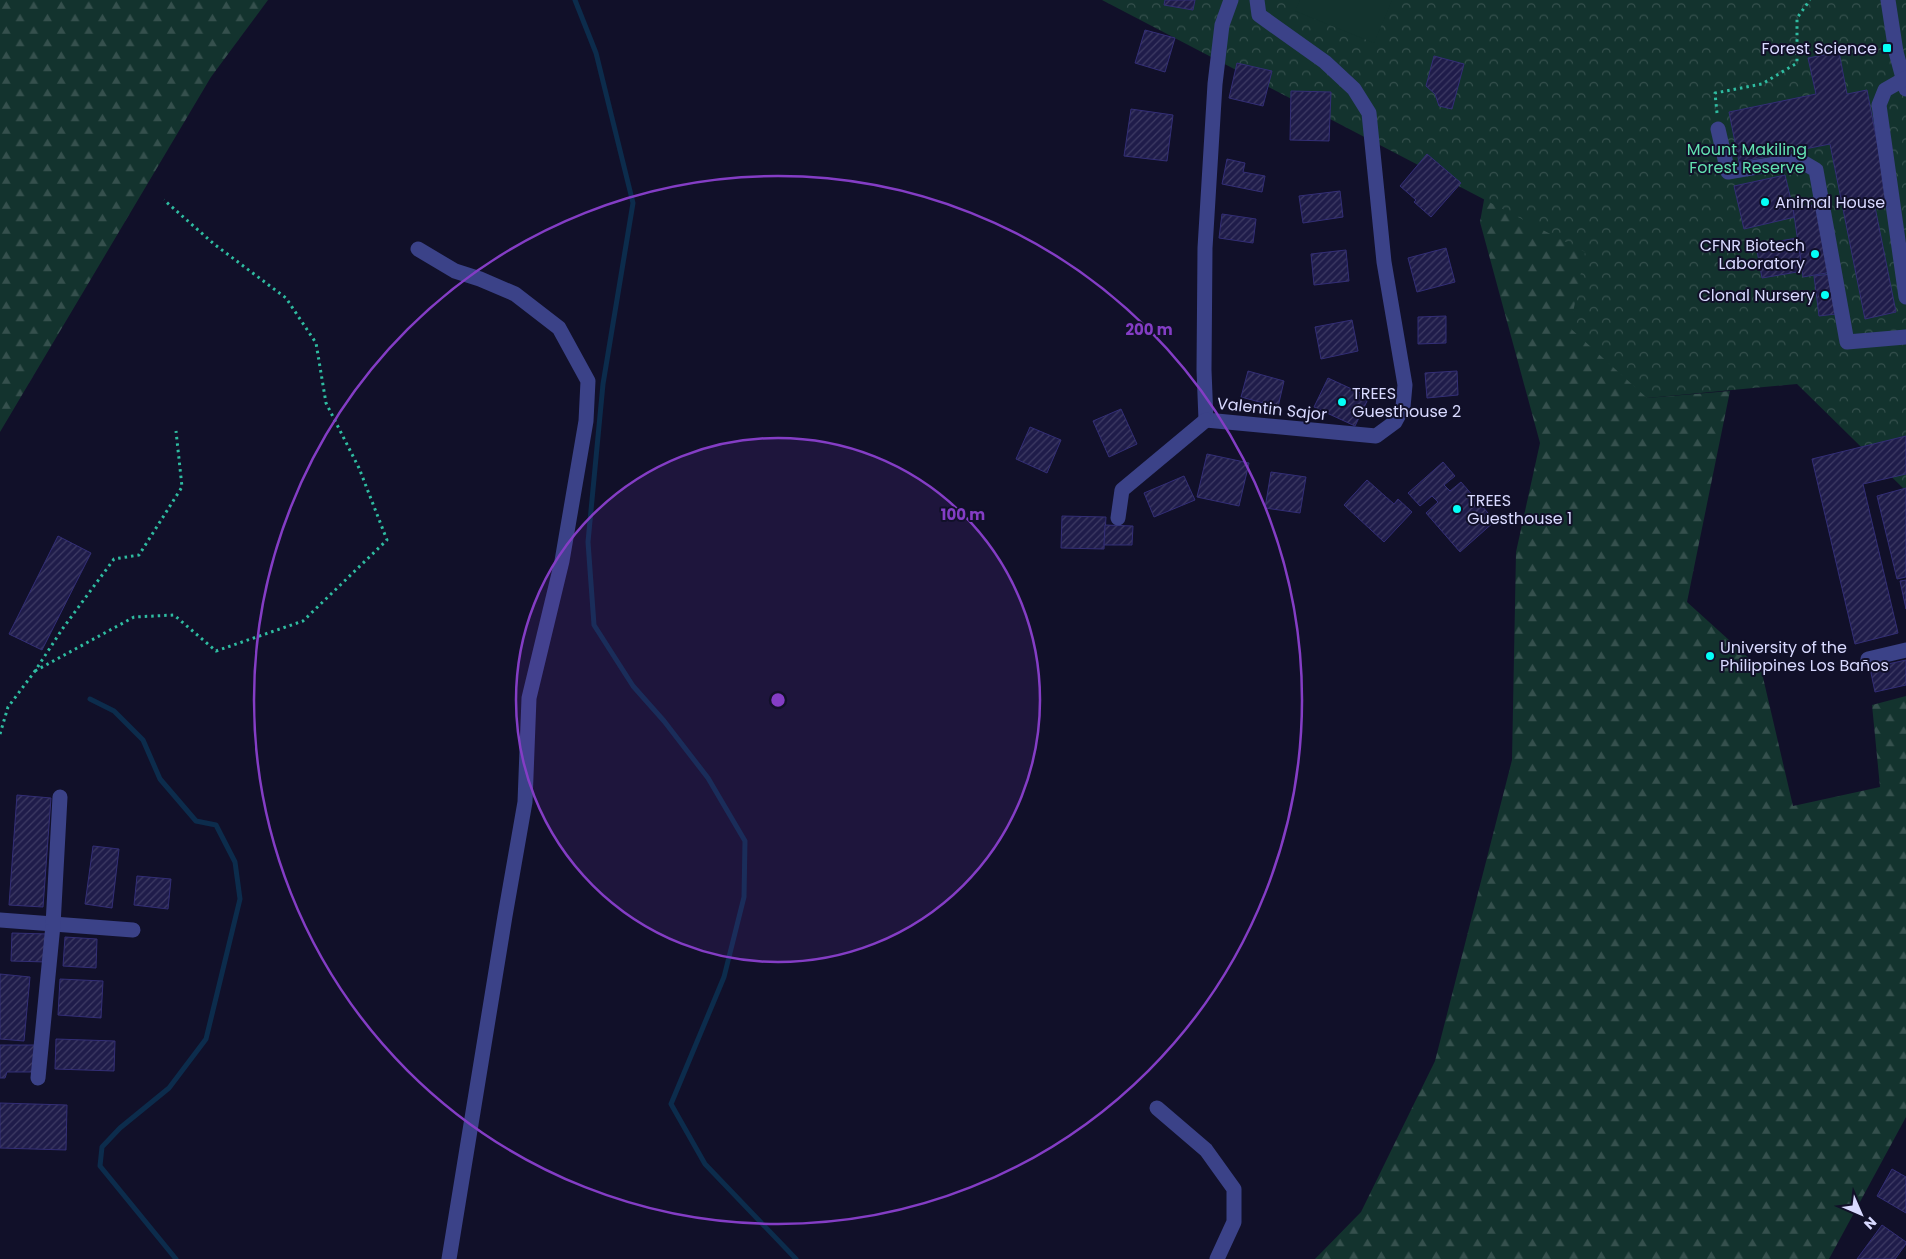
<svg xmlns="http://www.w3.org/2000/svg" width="1906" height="1259" font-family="Poppins,sans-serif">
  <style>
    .forest { fill: url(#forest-firs) }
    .park { fill: url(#park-crowns) }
    .pitch { fill: #13332e }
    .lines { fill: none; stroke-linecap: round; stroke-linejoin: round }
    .stream { stroke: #0c2c4c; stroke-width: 5 }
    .building { fill: url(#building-hatch); stroke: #332e76 }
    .path { stroke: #2fbca1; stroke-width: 3; stroke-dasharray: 2.5 4; stroke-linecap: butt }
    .minor { stroke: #3b4288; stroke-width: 15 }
    .ring { fill: none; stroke: #843dc5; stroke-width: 2.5 }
    .poi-dot { fill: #04fff7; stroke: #111029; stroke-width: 2 }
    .labels { text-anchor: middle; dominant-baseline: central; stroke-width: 4; stroke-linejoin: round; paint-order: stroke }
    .poi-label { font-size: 16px; fill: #d8d9ff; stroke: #111029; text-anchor: start }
    .park-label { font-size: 16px; fill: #62e1b1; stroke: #111029 }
    .street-label { font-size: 16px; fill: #d8d9ff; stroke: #111029 }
    .centre { fill: #843dc5; stroke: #111029; stroke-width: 2.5 }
    .ring-label { font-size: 15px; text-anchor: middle; font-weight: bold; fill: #843dc5; stroke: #111029; stroke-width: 4; stroke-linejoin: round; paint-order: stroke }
  </style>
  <defs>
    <pattern id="forest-firs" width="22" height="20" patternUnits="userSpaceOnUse" patternTransform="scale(1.25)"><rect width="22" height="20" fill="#13332e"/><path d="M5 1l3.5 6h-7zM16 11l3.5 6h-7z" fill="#35504d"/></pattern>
    <pattern id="park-crowns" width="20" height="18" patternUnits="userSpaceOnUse" patternTransform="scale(1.25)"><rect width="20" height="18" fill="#13332e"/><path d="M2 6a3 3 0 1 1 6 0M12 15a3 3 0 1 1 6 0" fill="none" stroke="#35504d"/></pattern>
    <pattern id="building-hatch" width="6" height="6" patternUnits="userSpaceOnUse" patternTransform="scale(1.25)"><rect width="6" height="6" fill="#1f1c4a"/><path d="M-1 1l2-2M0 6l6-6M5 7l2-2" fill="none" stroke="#3f3c65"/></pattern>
  </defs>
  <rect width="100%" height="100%" fill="#111029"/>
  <!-- forest -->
  <g class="forest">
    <path d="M 0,0 L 268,0 L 211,77 L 0,432 Z"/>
    <path d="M 1520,0 L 1647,398 L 1730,391 L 1687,602 L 1761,669 L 1793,806 L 1880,787 L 1872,705 L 1906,696 L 1906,1117 L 1829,1259 L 1315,1259 L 1361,1212 L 1435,1061 L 1512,760 L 1516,552 L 1540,443 L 1480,222 Z"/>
  </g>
  <!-- park -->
  <path class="park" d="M 1102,0 L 1906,0 L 1906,491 L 1797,384 L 1647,398 L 1570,328 L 1585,252 Z"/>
  <!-- pitch -->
  <path class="pitch" d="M 1300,0 L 1392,0 L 1374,43 L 1295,11 Z"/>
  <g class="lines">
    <!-- stream -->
    <g class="stream">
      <path d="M 575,0 L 596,53 L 633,203 L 603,384 L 588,542 L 594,625 L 633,686 L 664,721 L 708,778 L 745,841 L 744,897 L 724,977 L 671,1104 L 705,1164 L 796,1259"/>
      <path d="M 90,699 L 114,711 L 143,740 L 160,779 L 196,821 L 216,825 L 235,862 L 240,899 L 206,1039 L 169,1088 L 120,1128 L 102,1147 L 100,1166 L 176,1259"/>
    </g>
  </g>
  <!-- building -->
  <g class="building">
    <path d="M 1165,0 L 1195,0 L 1193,10 L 1164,5 Z"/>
    <path d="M 1145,30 L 1175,38 L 1165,72 L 1135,63 Z"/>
    <path d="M 1839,52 L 1847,94 L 1867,90 L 1888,199 L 1874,202 L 1896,312 L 1865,319 L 1830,144 L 1739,162 L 1729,112 L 1816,94 L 1808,58 Z"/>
    <path d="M 1434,56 L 1464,64 L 1452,109 L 1439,106 L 1435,94 L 1426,86 Z"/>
    <path d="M 1237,63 L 1272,71 L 1263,106 L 1229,98 Z"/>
    <path d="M 1291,91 L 1331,92 L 1329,141 L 1290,140 Z"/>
    <path d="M 1131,109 L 1173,115 L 1167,161 L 1124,156 Z"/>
    <path d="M 1427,154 L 1461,183 L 1431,217 L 1414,202 L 1416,200 L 1400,186 Z"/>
    <path d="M 1227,159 L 1245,163 L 1243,172 L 1265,176 L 1262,192 L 1222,184 Z"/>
    <path d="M 1785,175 L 1795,217 L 1744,229 L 1734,186 Z"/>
    <path d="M 1340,191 L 1343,217 L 1303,223 L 1299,196 Z"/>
    <path d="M 1822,204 L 1832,272 L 1803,277 L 1793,208 Z"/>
    <path d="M 1222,214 L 1256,219 L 1253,243 L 1219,238 Z"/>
    <path d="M 1797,238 L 1803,271 L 1762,278 L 1756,245 Z"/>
    <path d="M 1446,248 L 1455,282 L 1417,292 L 1408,258 Z"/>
    <path d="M 1346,250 L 1349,281 L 1314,285 L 1311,254 Z"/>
    <path d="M 1831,274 L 1836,314 L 1819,316 L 1814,276 Z"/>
    <path d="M 1446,316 L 1446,343 L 1418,344 L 1418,317 Z"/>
    <path d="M 1352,320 L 1358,351 L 1321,359 L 1315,327 Z"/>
    <path d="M 1248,371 L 1284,381 L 1278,407 L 1241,397 Z"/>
    <path d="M 1457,371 L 1458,395 L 1427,398 L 1425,373 Z"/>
    <path d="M 1328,378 L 1369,397 L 1355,426 L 1314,407 Z"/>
    <path d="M 1121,409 L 1137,444 L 1109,457 L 1093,421 Z"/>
    <path d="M 1030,427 L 1061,440 L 1047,473 L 1016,459 Z"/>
    <path d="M 1906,436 L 1906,474 L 1863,484 L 1898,633 L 1855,644 L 1812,459 Z"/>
    <path d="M 1207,454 L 1249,463 L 1239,506 L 1197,497 Z"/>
    <path d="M 1443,462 L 1455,476 L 1444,485 L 1450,491 L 1461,482 L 1495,521 L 1460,552 L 1426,513 L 1438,502 L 1432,496 L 1420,506 L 1408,493 Z"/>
    <path d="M 1271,472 L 1306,477 L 1300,513 L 1265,508 Z"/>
    <path d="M 1184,476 L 1195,500 L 1154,517 L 1144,493 Z"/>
    <path d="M 1367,480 L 1394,504 L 1398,499 L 1412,512 L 1384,542 L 1344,505 Z"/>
    <path d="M 1906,488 L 1906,577 L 1897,579 L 1877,496 Z"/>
    <path d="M 1062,516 L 1106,517 L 1104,549 L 1061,548 Z"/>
    <path d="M 1105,525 L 1133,526 L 1132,545 L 1104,545 Z"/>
    <path d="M 58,536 L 91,553 L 42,650 L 9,634 Z"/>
    <path d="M 1906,580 L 1906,609 L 1900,581 Z"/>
    <path d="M 1906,660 L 1906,685 L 1875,692 L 1870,668 Z"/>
    <path d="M 17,795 L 51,798 L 43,907 L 9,905 Z"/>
    <path d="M 93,846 L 119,849 L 112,908 L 85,904 Z"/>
    <path d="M 137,876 L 171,879 L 168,909 L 134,905 Z"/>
    <path d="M 12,933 L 48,934 L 47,962 L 11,961 Z"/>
    <path d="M 65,937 L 97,939 L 96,968 L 63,966 Z"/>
    <path d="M 0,974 L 30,977 L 24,1041 L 0,1039 Z"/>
    <path d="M 60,979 L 103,981 L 101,1018 L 58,1015 Z"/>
    <path d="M 56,1039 L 115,1041 L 114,1071 L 55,1069 Z"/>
    <path d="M 0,1045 L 36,1045 L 36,1072 L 7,1072 L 5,1078 L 0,1078 Z"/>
    <path d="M 0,1103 L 67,1105 L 66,1150 L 0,1148 Z"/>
    <path d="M 1892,1169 L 1906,1177 L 1906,1213 L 1877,1196 Z"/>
    <path d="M 1882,1225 L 1906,1242 L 1906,1244 L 1895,1259 L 1857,1259 Z"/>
  </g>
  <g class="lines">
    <!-- path -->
    <g class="path">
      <path d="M 1717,113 L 1715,93 L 1762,84 L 1797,63 L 1797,18 L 1810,0"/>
      <path d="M 35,671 L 134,617 L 174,615 L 216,651 L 303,621 L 387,540 L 359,468 L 326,403 L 316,343 L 286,298 L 214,244 L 164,200"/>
      <path d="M 0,734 L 8,707 L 35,671 L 63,628 L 114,559 L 139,555 L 182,487 L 176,431"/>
    </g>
    <!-- minor -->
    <g class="minor">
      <path d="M 1231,0 L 1222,25 L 1215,84 L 1205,248 L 1204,370 L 1206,420 L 1376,436 L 1395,422 L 1403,407 L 1405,385 L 1384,262 L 1369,113 L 1354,89 L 1325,62 L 1259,15 L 1257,0"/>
      <path d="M 1888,0 L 1896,52 L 1906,89"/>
      <path d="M 1906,78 L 1885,90 L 1879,105 L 1906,297"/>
      <path d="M 1718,129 L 1728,172 L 1799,160 L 1816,170 L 1847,342 L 1906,337"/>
      <path d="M 418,249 L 455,271 L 480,279 L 515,294 L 559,328 L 588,381 L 586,421 L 562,561 L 529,698 L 525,802 L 505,916 L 449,1259"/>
      <path d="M 1118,518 L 1122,490 L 1206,420"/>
      <path d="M 1868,659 L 1906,650"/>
      <path d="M 0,920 L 133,930"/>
      <path d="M 38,1078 L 53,925 L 60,797"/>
      <path d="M 1157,1108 L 1206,1150 L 1234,1189 L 1234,1222 L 1217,1259"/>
    </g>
  </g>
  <!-- distance rings -->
  <circle cx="778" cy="700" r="262" fill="#843dc5" fill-opacity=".12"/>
  <g class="ring">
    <circle cx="778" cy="700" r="262"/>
    <circle cx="778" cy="700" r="524"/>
  </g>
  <!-- markers -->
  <g class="poi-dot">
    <rect x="1882" y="43" width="10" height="10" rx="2.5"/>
    <circle cx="1765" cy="202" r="5"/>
    <circle cx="1815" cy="254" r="5"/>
    <circle cx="1825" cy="295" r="5"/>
    <circle cx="1342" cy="402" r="5"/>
    <circle cx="1457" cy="509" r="5"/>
    <circle cx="1710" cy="656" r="5"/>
  </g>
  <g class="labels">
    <!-- poi labels -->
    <g class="poi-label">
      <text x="1877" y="48" text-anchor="end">Forest Science</text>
      <text x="1775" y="202">Animal House</text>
      <text x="1805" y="245" text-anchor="end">CFNR Biotech<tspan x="1805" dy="18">Laboratory</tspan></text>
      <text x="1815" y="295" text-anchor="end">Clonal Nursery</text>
      <text x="1352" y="393">TREES<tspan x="1352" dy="18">Guesthouse 2</tspan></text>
      <text x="1467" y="500">TREES<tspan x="1467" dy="18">Guesthouse 1</tspan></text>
      <text x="1720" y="647">University of the<tspan x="1720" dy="18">Philippines Los Baños</tspan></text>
    </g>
    <!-- park labels -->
    <g class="park-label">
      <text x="1747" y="149">Mount Makiling<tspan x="1747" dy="18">Forest Reserve</tspan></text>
    </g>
    <!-- street labels -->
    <g class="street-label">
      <text transform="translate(1272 409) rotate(6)">Valentin Sajor</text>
    </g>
  </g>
  <circle cx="778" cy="700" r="8" class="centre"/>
  <g class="ring-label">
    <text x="1149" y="335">200 m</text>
    <text x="963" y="520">100 m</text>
  </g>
  <!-- north arrow -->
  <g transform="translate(1861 1214) rotate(135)" stroke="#111029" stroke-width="4" paint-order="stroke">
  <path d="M0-4L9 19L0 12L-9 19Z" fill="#d8d9ff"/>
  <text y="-8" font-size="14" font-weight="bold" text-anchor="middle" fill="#d8d9ff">N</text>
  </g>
</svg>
